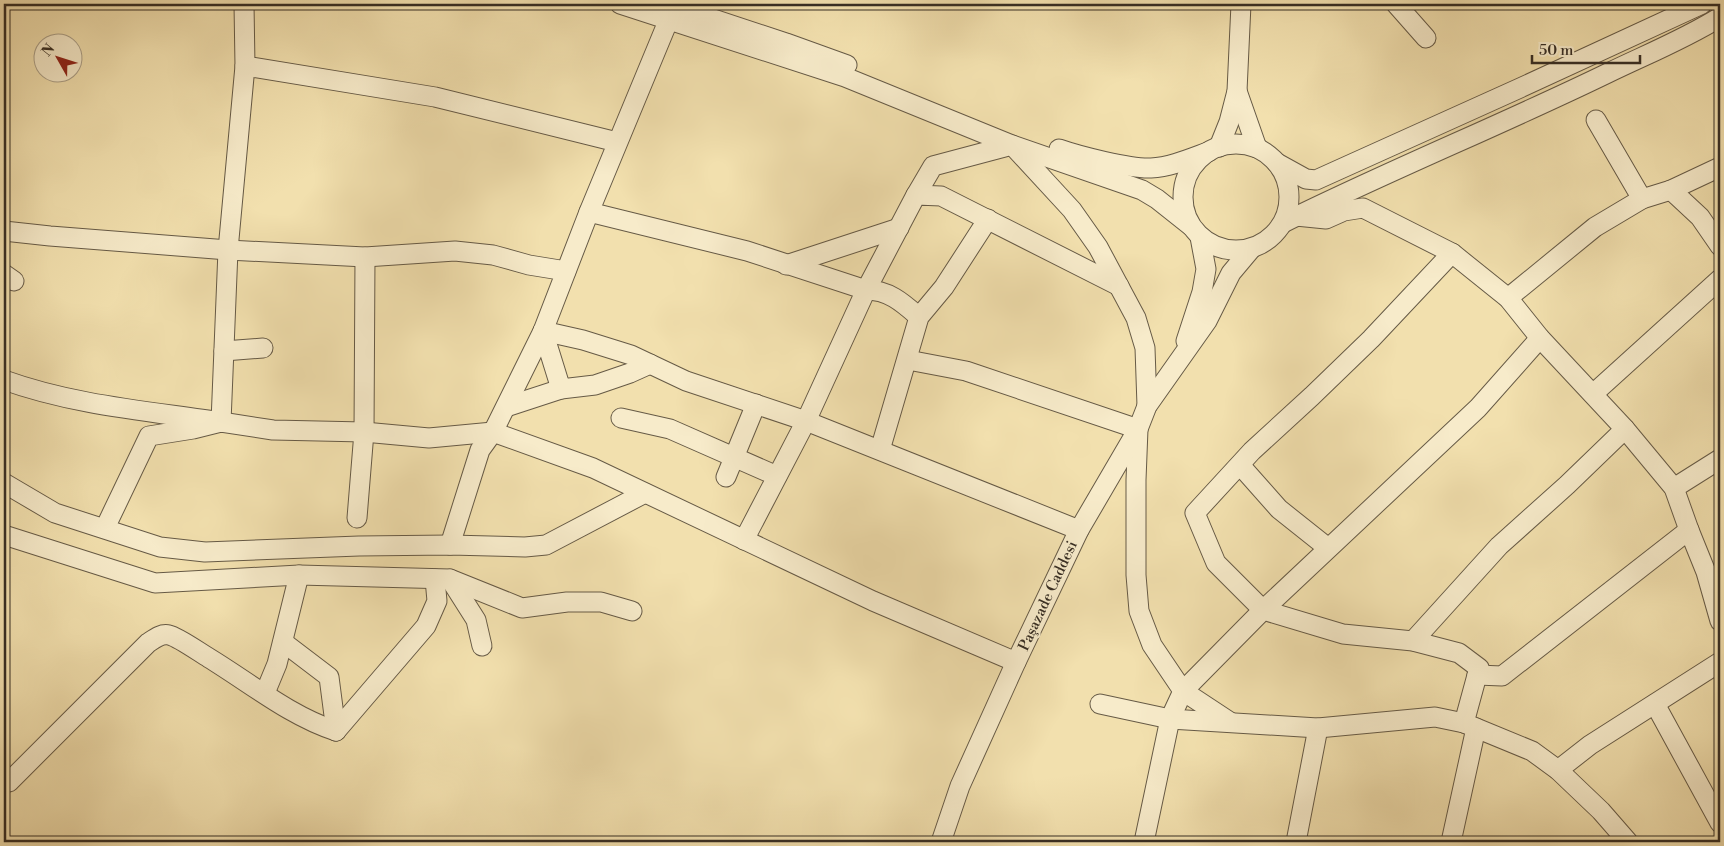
<svg xmlns="http://www.w3.org/2000/svg" width="1724" height="846" font-family="'Libre Bodoni',serif">
  <style>
    .lines { fill: none; stroke-linecap: round; stroke-linejoin: round }
    .minor-casing { stroke: #665a46; stroke-width: 21 }
    .minor { stroke: #f7ebca; stroke-width: 19 }
    .labels { text-anchor: middle; dominant-baseline: central; stroke-width: 4; stroke-linejoin: round; paint-order: stroke }
    .street-label { font-size: 15px; fill: #372e24; stroke: #f7ebca }
  </style>
  <rect width="100%" height="100%" fill="#f2e0ae"/>
  <filter id="stains"><feTurbulence type="fractalNoise" baseFrequency=".004" numOctaves="4"/><feColorMatrix values="0 0 0 0 .2 0 0 0 0 .09 0 0 0 0 .02 0 0 0 .5 -.17"/></filter>
  <radialGradient id="worn" r=".72"><stop offset=".6" stop-color="#630" stop-opacity="0"/><stop offset="1" stop-color="#630" stop-opacity=".3"/></radialGradient>
  <g class="lines">
    <defs>
      <g id="minor">
        <path d="M 620,4 L 845,77 L 1012,145 L 1142,190 L 1157,199 L 1191,226"/>
        <path d="M 668,4 L 786,43 L 847,65"/>
        <path d="M 1396,4 L 1426,38"/>
        <path d="M 245,66 L 435,97 L 617,142"/>
        <path d="M 1237,91 L 1257,148"/>
        <path d="M 1596,120 L 1642,199"/>
        <circle cx="1236" cy="197" r="53"/>
        <path d="M 1219,147 L 1229,122 L 1237,91 L 1241,4"/>
        <path d="M 1059,149 C 1079,156 1130,169 1151,168 C 1170,167 1189,159 1208,152"/>
        <path d="M 1277,163 L 1306,179 L 1316,180 L 1520,88 L 1702,4"/>
        <path d="M 1671,190 L 1700,217 L 1720,246"/>
        <path d="M 916,195 L 933,166 L 1012,145 L 1072,210 L 1098,247 L 1136,318 L 1145,348 L 1147,406"/>
        <path d="M 589,212 L 747,251 L 866,290 C 889,290 903,303 919,317"/>
        <path d="M 1296,216 L 1326,219 L 1344,211 L 1363,208 L 1452,253 L 1508,298 L 1540,338 L 1625,429 L 1674,488 L 1689,530"/>
        <path d="M 1283,223 C 1390,170 1501,125 1608,73 C 1645,55 1685,39 1720,17"/>
        <path d="M 4,231 L 50,236 L 228,250 L 365,257 L 455,251 L 493,255 L 529,265 L 566,271"/>
        <path d="M 1452,253 L 1371,339 L 1312,396 L 1252,451 L 1195,513 L 1216,563 L 1263,610 L 1478,408 L 1540,338"/>
        <path d="M 786,265 L 899,228"/>
        <path d="M 4,274 L 14,281"/>
        <path d="M 1508,298 L 1595,227 L 1642,199 L 1671,190 L 1720,167"/>
        <path d="M 543,331 L 583,340 L 631,355 L 686,381 L 806,421 L 1079,530"/>
        <path d="M 543,331 L 561,389 L 595,385 L 630,373 L 650,364"/>
        <path d="M 1186,341 L 1202,292 L 1206,269 L 1200,237"/>
        <path d="M 224,351 L 263,348"/>
        <path d="M 908,360 L 966,371 L 1138,429 L 1136,480 L 1136,575 L 1139,611 L 1152,645 L 1183,691 L 1230,722"/>
        <path d="M 4,380 C 73,405 148,411 221,422 L 228,250 L 245,66 L 244,4"/>
        <path d="M 1593,394 L 1720,279"/>
        <path d="M 506,407 L 561,389"/>
        <path d="M 621,418 L 670,429 L 777,476"/>
        <path d="M 880,450 L 919,317 L 944,287 L 988,219"/>
        <path d="M 1240,465 L 1279,509 L 1328,548"/>
        <path d="M 726,477 L 756,404"/>
        <path d="M 4,483 L 55,513 L 160,547 L 205,552 L 359,546 L 450,545 L 525,547 L 546,545 L 645,493"/>
        <path d="M 1674,488 L 1720,459"/>
        <path d="M 357,518 L 364,432 L 365,257"/>
        <path d="M 105,528 L 149,436 L 193,429 L 221,422 L 273,430 L 364,432 L 429,438 L 493,432 L 593,468 L 873,601 L 1016,662"/>
        <path d="M 4,535 L 155,583 L 299,575 L 450,579 L 522,608 L 567,602 L 601,602 L 632,611"/>
        <path d="M 744,540 L 806,421 L 866,290 L 916,195 L 941,196 L 1119,286"/>
        <path d="M 450,545 L 480,450 L 493,432 L 543,331 L 589,212 L 669,19"/>
        <path d="M 450,579 L 476,620 L 482,646"/>
        <path d="M 1413,641 L 1499,546 L 1567,485 L 1625,429"/>
        <path d="M 283,642 L 329,677 L 336,731"/>
        <path d="M 1477,675 L 1502,676 L 1689,530 L 1706,572 L 1720,621"/>
        <path d="M 265,693 L 277,664 L 299,575"/>
        <path d="M 1100,704 L 1170,719 L 1318,728 L 1435,717 L 1464,723 L 1532,751 L 1558,770 L 1601,811 L 1628,842"/>
        <path d="M 1655,704 L 1720,823"/>
        <path d="M 336,731 L 426,626 L 437,601 L 435,579"/>
        <path d="M 1558,770 L 1590,745 L 1720,662"/>
        <path d="M 4,783 L 9,782 L 148,643 C 154,639 161,633 169,635 C 178,637 199,652 209,658 C 250,683 290,716 336,731"/>
        <path d="M 941,842 L 960,786 L 1016,662 L 1079,530 L 1138,429 L 1147,406 L 1207,321 L 1231,273 L 1252,248"/>
        <path d="M 1144,842 L 1170,719 L 1183,691 L 1263,610 L 1343,634 L 1413,641 L 1459,653 L 1479,668 L 1464,723"/>
        <path d="M 1296,842 L 1318,728"/>
        <path d="M 1451,842 L 1476,728"/>
      </g>
    </defs>
    <!-- minor casing -->
    <use href="#minor" class="minor-casing"/>
    <!-- minor -->
    <use href="#minor" class="minor"/>
  </g>
  <g class="labels">
    <!-- street labels -->
    <g class="street-label">
      <text transform="translate(1048 596) rotate(-65)">Paşazade Caddesi</text>
    </g>
  </g>
  <!-- margin -->
  <rect width="1724" height="846" fill="none" stroke="#f2e0ae" stroke-width="20"/>
  <rect x="5" y="5" width="1714" height="836" fill="none" stroke="#372e24" stroke-width="2.5"/>
  <rect x="10" y="10" width="1704" height="826" fill="none" stroke="#372e24"/>
  <!-- north arrow -->
  <g transform="translate(58 58) rotate(309)"><circle r="24" fill="#f7ebca" stroke="#aa9f88"/>
  <path d="M0-4L9 19L0 12L-9 19Z" fill="#8f2418"/>
  <text y="-8" font-size="14" font-weight="bold" text-anchor="middle" fill="#372e24">N</text>
  </g>
  <!-- scale -->
  <path d="M1532 55v8h108v-8" fill="none" stroke="#372e24" stroke-width="2.5"/>
  <text x="1539" y="55" font-size="15" fill="#372e24" stroke="#f7ebca" stroke-width="4" paint-order="stroke">50 m</text>
  <rect width="100%" height="100%" filter="url(#stains)"/>
  <rect width="100%" height="100%" fill="url(#worn)"/>
</svg>
